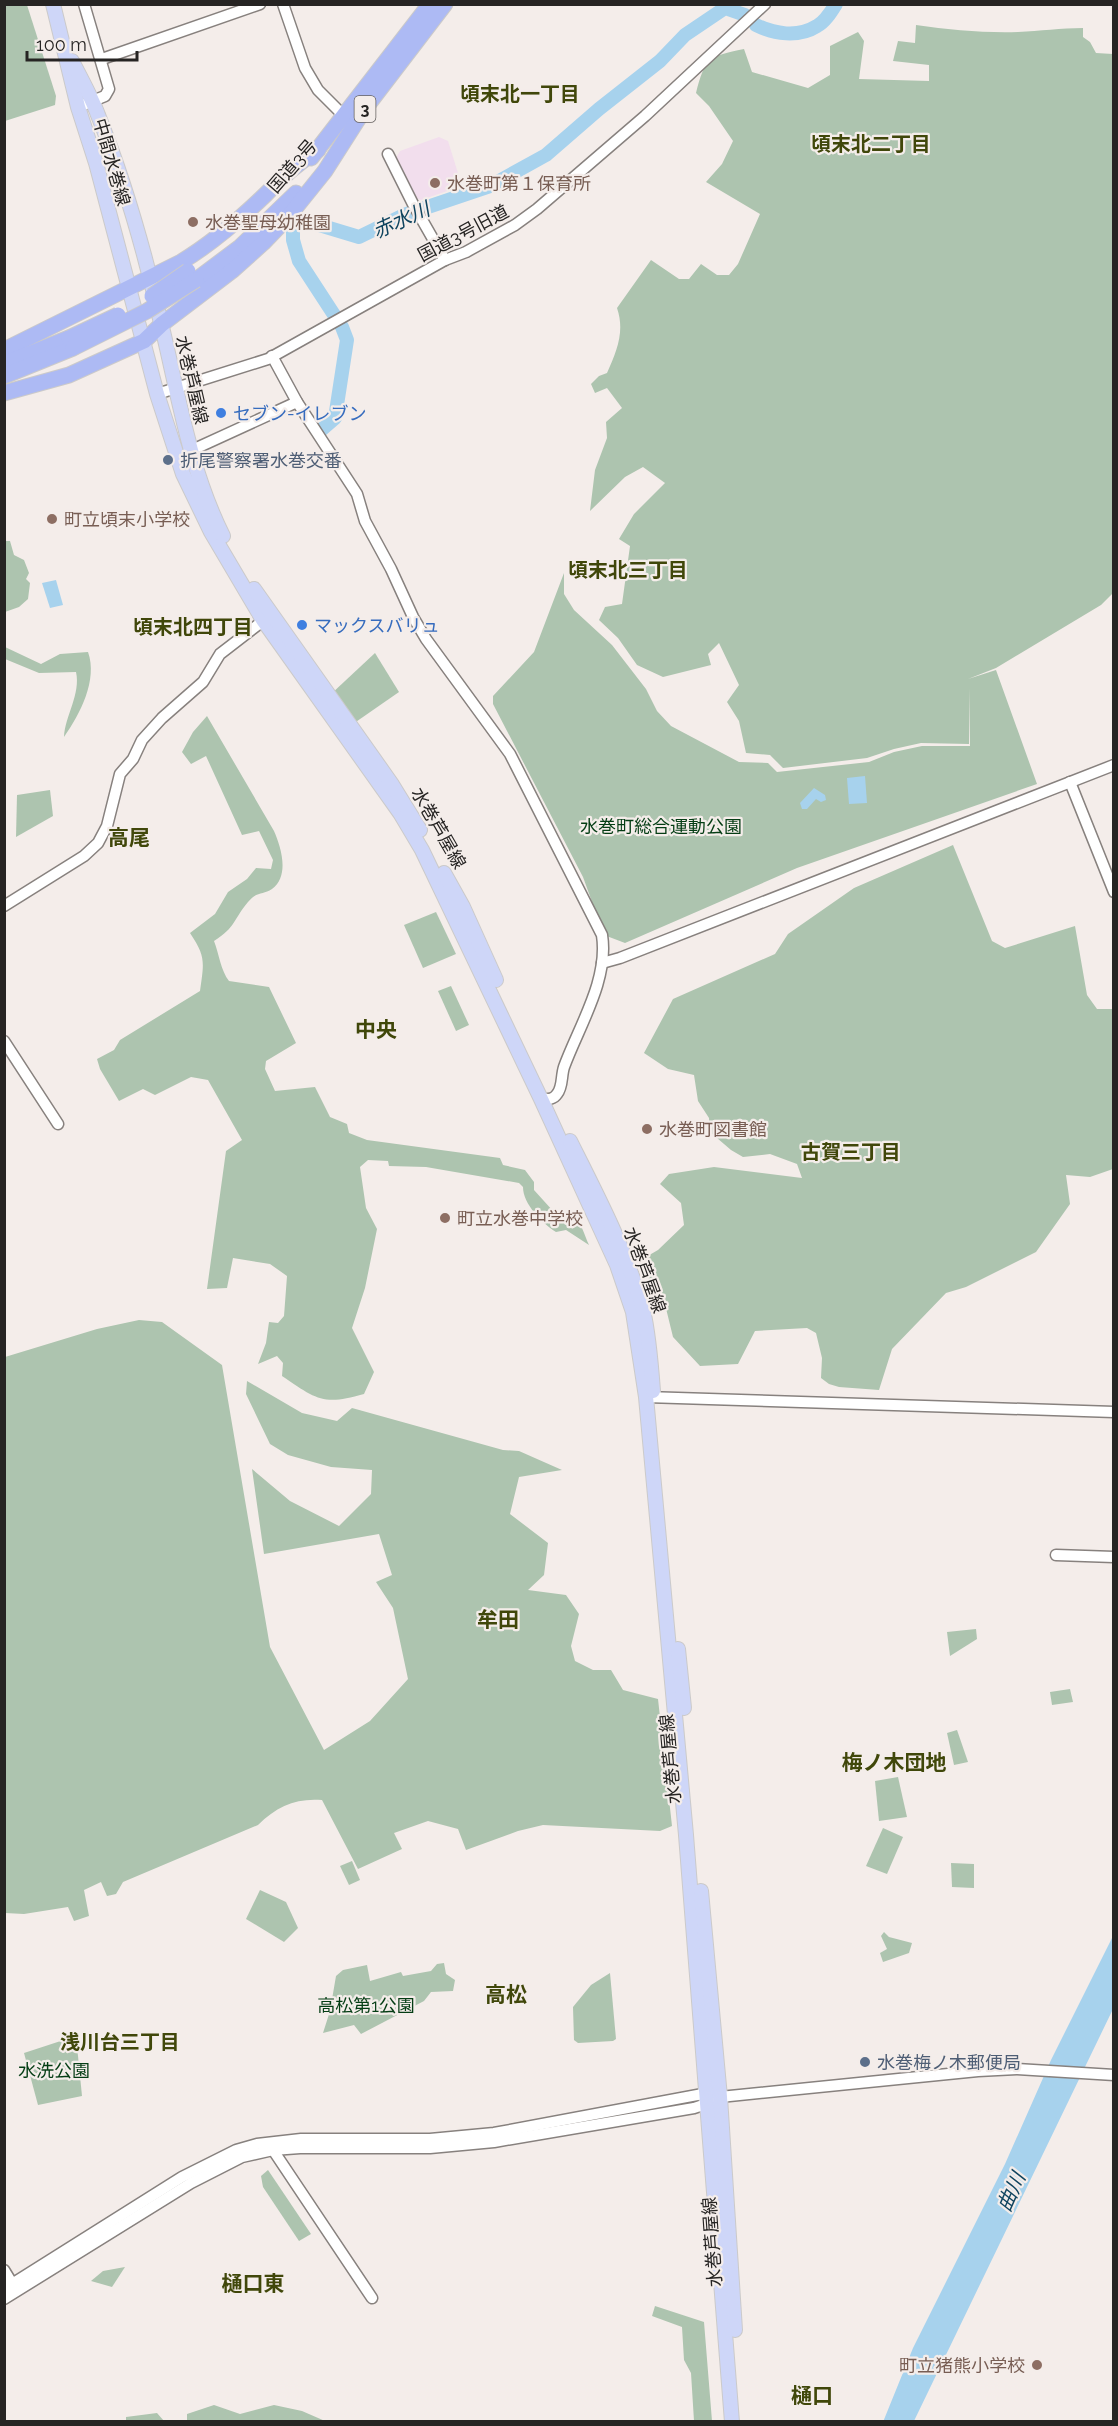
<svg xmlns="http://www.w3.org/2000/svg" width="1118" height="2426" font-family="Raleway,'Noto Sans JP',sans-serif">
  <style>
    .education { fill: #f2deed }
    .green { fill: #adc4af }
    .water { fill: #a7d2ed }
    .lines { fill: none; stroke-linecap: round; stroke-linejoin: round }
    .river { stroke: #a7d2ed; stroke-width: 14 }
    .minor-casing { stroke: #87817e; stroke-width: 13 }
    .major-casing { stroke: #cbcaca; stroke-width: 16 }
    .highway-casing { stroke: #cbcaca; stroke-width: 17 }
    .minor { stroke: #fff; stroke-width: 10 }
    .major { stroke: #ced6f8; stroke-width: 14 }
    .highway { stroke: #adbaf4; stroke-width: 15 }
    .highway-bridge-casing { stroke: #cbcaca; stroke-width: 17; stroke-linecap: butt }
    .highway-bridge { stroke: #adbaf4; stroke-width: 15 }
    .education-dot { fill: #8d6e63; stroke: #f4edea; stroke-width: 2 }
    .shop-dot { fill: #3f7fe0; stroke: #f4edea; stroke-width: 2 }
    .service-dot { fill: #5c6f8a; stroke: #f4edea; stroke-width: 2 }
    .labels { text-anchor: middle; dominant-baseline: central; stroke-width: 4.5; stroke-linejoin: round; paint-order: stroke }
    .shield { fill: #f4edea; stroke: #64605f; stroke-width: 1.5 }
    .shield-label { font-size: 16px; font-weight: bold; fill: #262423 }
    .street-label { font-size: 18px; fill: #262423; stroke: #f4edea }
    .education-label { font-size: 18px; fill: #785e54; stroke: #f4edea; text-anchor: start }
    .shop-label { font-size: 18px; fill: #366cbe; stroke: #f4edea; text-anchor: start }
    .service-label { font-size: 18px; fill: #4e5e75; stroke: #f4edea; text-anchor: start }
    .park-label { font-size: 18px; fill: #043d14; stroke: #f4edea }
    .neighbourhood-label { font-size: 20px; font-weight: bold; fill: #40470a; stroke: #f4edea }
    .water-label { font-size: 20px; font-style: italic; fill: #0f445f; stroke: #f4edea }
    .quarter-label { font-size: 21px; font-weight: bold; fill: #40470a; stroke: #f4edea }
  </style>
  <rect width="100%" height="100%" fill="#f4edea"/>
  <!-- education -->
  <path class="education" d="M 439,137 L 448,141 L 462,186 L 421,200 L 416,198 L 396,158 L 400,151 Z"/>
  <!-- green -->
  <g class="green">
    <path d="M 5,4 L 27,5 L 56,96 L 55,105 L 5,121 Z"/>
    <path d="M 916,25 C 950,30 984,33 1018,32 C 1040,31 1061,28 1083,28 L 1083,37 L 1090,42 L 1096,53 L 1113,54 L 1113,593 L 1101,605 L 996,668 L 968,679 L 996,670 L 1037,784 L 797,868 L 625,943 L 604,935 L 583,877 L 493,704 L 493,696 L 534,652 L 564,573 L 564,594 L 574,610 L 612,645 L 646,689 L 657,711 L 671,726 L 739,762 L 768,763 L 777,772 L 869,762 L 894,752 L 922,746 L 970,746 L 969,688 L 969,744 L 921,743 L 894,749 L 867,758 L 783,768 L 770,755 L 746,753 L 739,721 L 727,702 L 739,685 L 719,643 L 708,654 L 711,665 L 663,677 L 637,665 L 618,638 L 599,620 L 605,607 L 622,604 L 630,546 L 619,539 L 634,514 L 665,483 L 643,467 L 625,477 L 590,511 L 595,470 L 607,438 L 606,422 L 622,408 L 607,388 L 595,393 L 591,384 L 599,376 L 607,373 C 617,351 625,331 617,308 L 651,260 L 679,279 L 689,279 L 701,264 L 717,275 L 729,275 L 738,264 L 760,214 L 706,182 L 722,164 L 733,141 L 709,106 L 696,93 C 705,58 709,56 744,49 L 752,72 L 808,88 L 830,75 L 830,46 L 858,32 L 864,41 L 859,79 L 929,81 L 929,65 L 893,61 L 898,41 L 915,43 Z"/>
    <path d="M 5,541 L 10,541 L 14,555 L 24,560 L 29,573 L 26,579 L 30,583 L 28,599 L 19,607 L 5,612 L 5,617 Z"/>
    <path d="M 5,647 L 41,664 L 60,654 L 88,652 C 98,680 80,714 64,737 C 65,716 81,694 76,672 L 39,673 L 5,659 Z"/>
    <path d="M 375,653 L 399,692 L 350,726 L 330,695 Z"/>
    <path d="M 207,716 L 274,831 C 281,847 290,876 272,889 C 263,895 257,891 248,902 C 233,920 236,927 214,941 C 219,954 221,971 229,981 L 269,987 L 296,1043 L 266,1061 L 265,1069 L 275,1091 L 315,1087 L 330,1117 L 347,1124 L 349,1133 L 367,1140 L 500,1158 L 503,1165 L 525,1170 L 534,1182 L 534,1190 L 553,1211 C 579,1211 580,1224 589,1245 L 566,1230 L 556,1232 C 542,1223 523,1204 523,1187 L 519,1183 L 426,1167 L 389,1166 L 388,1161 L 368,1160 L 360,1167 L 366,1208 L 377,1229 L 365,1288 L 352,1328 L 374,1372 L 364,1394 C 323,1406 316,1399 282,1376 L 283,1363 L 277,1356 L 258,1364 L 266,1343 L 269,1322 L 278,1323 L 284,1316 L 287,1276 L 270,1264 L 233,1258 L 227,1288 L 207,1289 L 226,1151 L 242,1140 L 208,1080 L 191,1077 L 155,1095 L 143,1089 L 119,1101 L 100,1069 L 97,1059 L 114,1050 L 120,1040 L 200,991 C 204,962 206,957 190,933 L 215,914 L 228,892 L 247,879 L 256,868 L 271,869 L 273,860 L 259,831 L 242,835 L 206,756 L 191,764 L 182,752 L 193,732 Z"/>
    <path d="M 50,790 L 53,816 L 16,837 L 17,795 Z"/>
    <path d="M 953,845 L 992,941 L 1005,948 L 1075,926 L 1087,995 L 1097,1009 L 1113,1009 L 1113,1169 L 1090,1177 L 1066,1175 L 1070,1204 L 1036,1252 L 966,1287 L 946,1293 L 892,1349 L 879,1390 L 839,1387 L 829,1384 L 821,1378 L 822,1358 L 816,1333 L 807,1328 L 755,1331 L 738,1364 L 700,1366 L 673,1337 L 661,1288 L 642,1273 L 639,1261 L 658,1250 L 684,1225 L 681,1203 L 660,1184 L 669,1174 L 714,1167 L 802,1178 L 797,1164 L 770,1154 L 743,1157 L 731,1150 L 710,1132 L 709,1118 L 698,1101 L 694,1075 L 668,1069 L 644,1053 L 673,999 L 775,954 L 788,934 L 854,888 Z"/>
    <path d="M 436,912 L 456,954 L 423,968 L 404,925 Z"/>
    <path d="M 451,986 L 469,1025 L 456,1031 L 438,991 Z"/>
    <path d="M 139,1320 L 162,1322 L 222,1365 L 270,1647 L 324,1750 L 370,1721 L 408,1679 L 393,1608 L 376,1582 L 392,1575 L 379,1534 L 264,1554 L 252,1469 L 290,1501 L 339,1526 L 371,1494 L 372,1470 L 331,1467 L 288,1455 L 270,1444 L 246,1394 L 247,1381 L 302,1413 L 337,1421 L 352,1408 L 503,1450 L 519,1451 L 562,1470 L 519,1477 L 510,1514 L 548,1543 L 544,1575 L 528,1590 L 566,1595 L 579,1614 L 571,1646 L 575,1661 L 593,1670 L 611,1670 L 623,1690 L 658,1699 L 672,1826 L 660,1831 L 543,1825 L 518,1831 L 466,1850 L 458,1829 L 428,1821 L 394,1833 L 402,1849 L 358,1869 L 322,1800 C 296,1798 277,1806 258,1825 L 123,1882 L 116,1894 L 107,1896 L 101,1882 L 84,1890 L 89,1916 L 74,1921 L 68,1907 L 24,1914 L 5,1913 L 5,1357 L 97,1329 Z"/>
    <path d="M 976,1629 L 977,1639 L 950,1656 L 947,1632 Z"/>
    <path d="M 1070,1689 L 1073,1702 L 1052,1705 L 1050,1692 Z"/>
    <path d="M 957,1730 L 968,1762 L 954,1765 L 947,1733 Z"/>
    <path d="M 898,1777 L 907,1817 L 879,1821 L 875,1781 Z"/>
    <path d="M 883,1828 L 903,1837 L 887,1874 L 866,1866 Z"/>
    <path d="M 352,1861 L 360,1880 L 349,1885 L 340,1866 Z"/>
    <path d="M 951,1863 L 974,1864 L 974,1888 L 952,1887 Z"/>
    <path d="M 260,1890 L 286,1902 L 298,1928 L 284,1942 L 246,1919 Z"/>
    <path d="M 884,1932 L 889,1937 L 912,1943 L 909,1953 L 883,1962 L 880,1953 L 887,1949 L 881,1936 Z"/>
    <path d="M 444,1963 L 446,1974 L 455,1980 L 453,1991 L 431,1992 L 424,2001 L 361,2034 L 354,2025 L 323,2033 L 330,2011 L 336,1976 L 343,1970 L 367,1965 L 370,1981 L 401,1972 L 403,1976 L 431,1971 L 437,1964 Z"/>
    <path d="M 610,1973 L 616,2039 L 613,2041 L 578,2043 L 574,2040 L 573,2007 L 591,1985 Z"/>
    <path d="M 76,2036 L 82,2096 L 38,2105 L 24,2053 Z"/>
    <path d="M 268,2170 L 311,2234 L 299,2241 L 263,2187 L 261,2176 Z"/>
    <path d="M 125,2267 L 112,2287 L 91,2281 L 103,2271 Z"/>
    <path d="M 655,2306 L 704,2322 L 712,2421 L 694,2421 L 691,2373 L 684,2360 L 682,2327 L 652,2316 Z"/>
    <path d="M 214,2405 L 240,2414 L 274,2405 L 302,2411 L 325,2421 L 187,2421 L 187,2414 Z"/>
    <path d="M 157,2413 L 164,2421 L 126,2421 L 126,2417 Z"/>
  </g>
  <!-- water -->
  <g class="water">
    <path d="M 56,580 L 63,605 L 50,608 L 42,583 Z"/>
    <path d="M 865,776 L 867,803 L 849,804 L 847,778 Z"/>
    <path d="M 814,788 L 825,795 L 826,800 L 821,802 L 816,799 L 807,809 L 802,809 L 800,803 Z"/>
    <path d="M 1113,1936 L 1113,2009 L 914,2421 L 883,2422 L 913,2348 L 1005,2164 L 1051,2060 Z"/>
  </g>
  <g class="lines">
    <!-- river -->
    <g class="river">
      <path d="M 756,25 C 774,34 798,38 817,26 C 825,22 831,12 836,4"/>
      <path d="M 320,431 L 335,418 L 347,340 L 342,327 L 299,261 L 293,240 L 293,227 L 298,223 L 306,221 L 359,237 L 404,215 L 490,186 L 546,155 L 599,109 L 660,61 L 685,35 L 725,8 L 745,15"/>
    </g>
    <defs>
      <g id="minor">
        <path d="M 283,4 L 305,68 L 318,90 L 340,112"/>
        <path d="M 102,59 L 260,4"/>
        <path d="M 78,107 L 105,96 L 109,89 L 84,4"/>
        <path d="M 388,154 L 413,204 L 445,260"/>
        <path d="M 272,356 L 297,402 L 357,494 L 365,521 L 391,569 L 413,617 L 426,639 L 510,754 L 602,935 C 609,980 579,1026 564,1067 C 561,1076 563,1087 557,1094 C 553,1100 548,1099 541,1099"/>
        <path d="M 157,394 L 268,359 L 445,260 L 466,252 L 515,225 L 537,209 L 645,116 L 765,4"/>
        <path d="M 190,451 L 297,402"/>
        <path d="M 1070,782 L 1114,892"/>
        <path d="M 4,906 L 84,856 L 98,843 L 107,826 L 120,774 L 133,759 L 142,740 L 162,718 L 203,682 L 220,654 L 268,617"/>
        <path d="M 602,963 L 620,958 L 1114,765"/>
        <path d="M 4,1041 L 58,1124"/>
        <path d="M 646,1397 L 1114,1412"/>
        <path d="M 1056,1555 L 1114,1557"/>
        <path d="M 273,2145 L 275,2153 L 372,2298"/>
        <path d="M 4,2270 L 15,2288"/>
        <path d="M 4,2289 L 182,2177 L 236,2150 L 257,2144 L 301,2139 L 430,2139 L 494,2133 L 708,2093 L 720,2097 L 978,2071 L 1017,2069 L 1114,2075"/>
        <path d="M 4,2299 L 191,2183 L 242,2157 L 273,2150 L 300,2148 L 430,2148 L 494,2142 L 694,2108 L 712,2102"/>
      </g>
      <g id="major">
        <path d="M 53,4 L 78,107 L 96,163 L 157,394 L 183,474 L 211,532 L 263,620 L 400,813 L 422,850 L 541,1099 L 617,1265 L 633,1312 L 646,1397 L 686,1835 L 732,2422"/>
        <path d="M 72,61 C 81,79 91,96 98,115 C 125,182 145,253 161,323 C 179,396 189,468 223,536"/>
        <path d="M 254,589 L 391,783 L 420,830"/>
        <path d="M 444,873 L 463,907 L 496,980"/>
        <path d="M 570,1141 C 596,1193 628,1254 643,1310 C 649,1336 651,1364 653,1391"/>
        <path d="M 678,1649 L 684,1708"/>
        <path d="M 701,1891 L 720,2097 L 735,2330"/>
      </g>
      <g id="highway">
        <path d="M 357,119 L 445,4"/>
        <path d="M 311,158 L 430,4"/>
        <path d="M 196,280 L 240,247 L 296,193"/>
        <path d="M 4,350 L 181,262 C 211,244 239,220 265,195 C 282,178 297,163 318,150"/>
        <path d="M 4,364 L 69,338"/>
        <path d="M 4,376 L 73,348"/>
        <path d="M 4,393 L 69,375 L 144,341 L 162,324 L 233,270 L 263,243 L 288,217 L 325,171 L 362,113"/>
      </g>
    </defs>
    <!-- minor casing -->
    <use href="#minor" class="minor-casing"/>
    <!-- major casing -->
    <use href="#major" class="major-casing"/>
    <!-- highway casing -->
    <use href="#highway" class="highway-casing"/>
    <!-- minor -->
    <use href="#minor" class="minor"/>
    <!-- major -->
    <use href="#major" class="major"/>
    <!-- highway -->
    <use href="#highway" class="highway"/>
    <defs>
      <g id="highway-bridge">
        <path d="M 152,296 L 188,271"/>
        <path d="M 69,338 L 118,315"/>
        <path d="M 73,348 L 147,311 L 196,280"/>
      </g>
    </defs>
    <!-- highway-bridge casing -->
    <use href="#highway-bridge" class="highway-bridge-casing"/>
    <!-- highway-bridge -->
    <use href="#highway-bridge" class="highway-bridge"/>
  </g>
  <!-- markers -->
  <g class="education-dot">
    <circle cx="435" cy="183" r="6"/>
    <circle cx="193" cy="222" r="6"/>
    <circle cx="52" cy="519" r="6"/>
    <circle cx="647" cy="1129" r="6"/>
    <circle cx="445" cy="1218" r="6"/>
    <circle cx="1037" cy="2365" r="6"/>
  </g>
  <g class="shop-dot">
    <circle cx="221" cy="413" r="6"/>
    <circle cx="302" cy="625" r="6"/>
  </g>
  <g class="service-dot">
    <circle cx="168" cy="460" r="6"/>
    <circle cx="865" cy="2062" r="6"/>
  </g>
  <g class="labels">
    <!-- shield labels -->
    <rect class="shield" x="354.5" y="96" width="21" height="26" rx="4.5"/>
    <g class="shield-label">
      <text x="365" y="109">3</text>
    </g>
    <!-- street labels -->
    <g class="street-label">
      <text transform="translate(112 162) rotate(74)">中間水巻線</text>
      <text transform="translate(292 166) rotate(-49)">国道3号</text>
      <text transform="translate(463 233) rotate(-28)">国道3号旧道</text>
      <text transform="translate(192 380) rotate(77)">水巻芦屋線</text>
      <text transform="translate(439 828) rotate(60)">水巻芦屋線</text>
      <text transform="translate(645 1270) rotate(70)">水巻芦屋線</text>
      <text transform="translate(670 1759) rotate(-95)">水巻芦屋線</text>
      <text transform="translate(712 2242) rotate(-94)">水巻芦屋線</text>
    </g>
    <!-- education labels -->
    <g class="education-label">
      <text x="447" y="183">水巻町第１保育所</text>
      <text x="205" y="222">水巻聖母幼稚園</text>
      <text x="64" y="519">町立頃末小学校</text>
      <text x="659" y="1129">水巻町図書館</text>
      <text x="457" y="1218">町立水巻中学校</text>
      <text x="1025" y="2365" text-anchor="end">町立猪熊小学校</text>
    </g>
    <!-- shop labels -->
    <g class="shop-label">
      <text x="233" y="413">セブン-イレブン</text>
      <text x="314" y="625">マックスバリュ</text>
    </g>
    <!-- service labels -->
    <g class="service-label">
      <text x="180" y="460">折尾警察署水巻交番</text>
      <text x="877" y="2062">水巻梅ノ木郵便局</text>
    </g>
    <!-- park labels -->
    <g class="park-label">
      <text x="661" y="826">水巻町総合運動公園</text>
      <text x="366" y="2005">高松第1公園</text>
      <text x="54" y="2070">水洗公園</text>
    </g>
    <!-- neighbourhood labels -->
    <g class="neighbourhood-label">
      <text x="520" y="94">頃末北一丁目</text>
      <text x="871" y="144">頃末北二丁目</text>
      <text x="628" y="570">頃末北三丁目</text>
      <text x="193" y="627">頃末北四丁目</text>
      <text x="851" y="1152">古賀三丁目</text>
      <text x="120" y="2042">浅川台三丁目</text>
    </g>
    <!-- water labels -->
    <g class="water-label">
      <text transform="translate(401 220) rotate(-24)">赤水川</text>
      <text transform="translate(1011 2192) rotate(-66)">曲川</text>
    </g>
    <!-- quarter labels -->
    <g class="quarter-label">
      <text x="129" y="837">高尾</text>
      <text x="376" y="1029">中央</text>
      <text x="498" y="1619">牟田</text>
      <text x="894" y="1762">梅ノ木団地</text>
      <text x="506" y="1994">高松</text>
      <text x="253" y="2283">樋口東</text>
      <text x="812" y="2395">樋口</text>
    </g>
  </g>
  <!-- border -->
  <rect width="1118" height="2426" fill="none" stroke="#262423" stroke-width="12"/>
  <!-- scale -->
  <path d="M27 51v9h110v-9" fill="none" stroke="#262423" stroke-width="3"/>
  <text x="36" y="51" font-size="18" fill="#262423" stroke="#f4edea" stroke-width="4.5" paint-order="stroke">100 m</text>
</svg>
